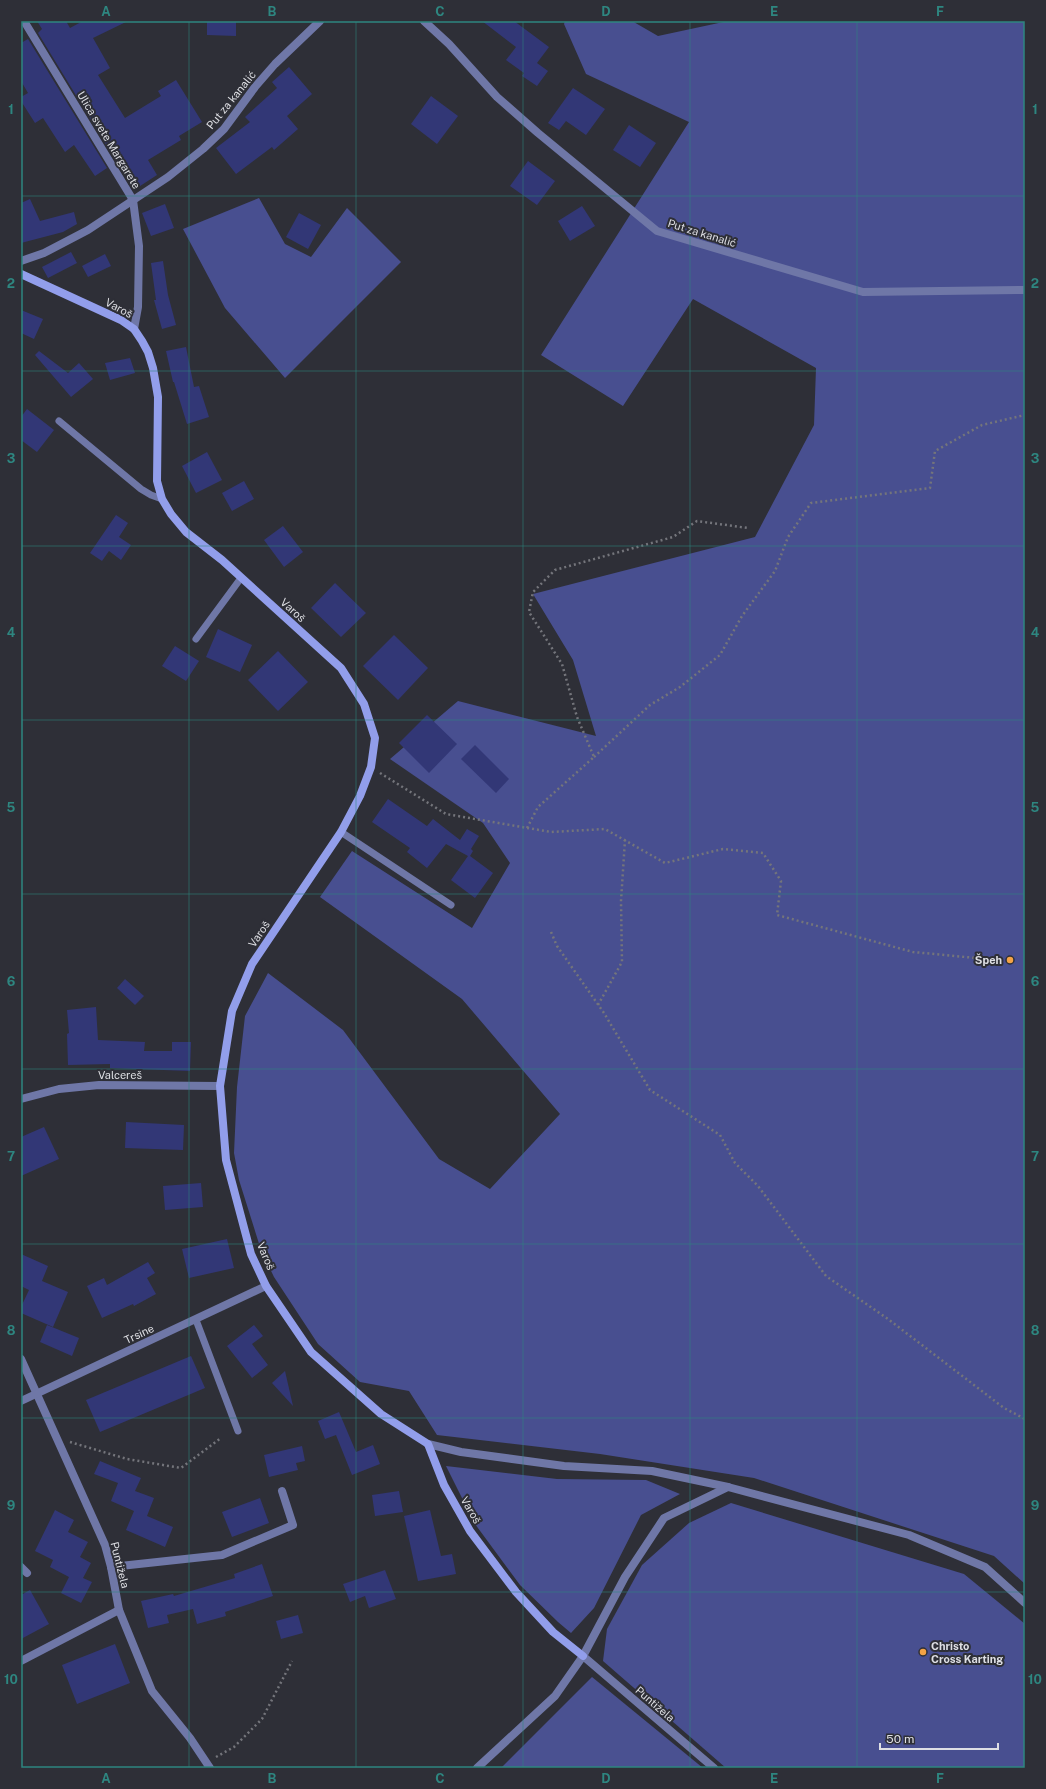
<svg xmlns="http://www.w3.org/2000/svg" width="1046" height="1789" font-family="'Public Sans',sans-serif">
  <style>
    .green { fill: #4a5191 }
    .forest { fill: #484f90 }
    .building { fill: #323776 }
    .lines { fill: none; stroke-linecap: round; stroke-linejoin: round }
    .path { stroke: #74757b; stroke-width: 2.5; stroke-dasharray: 2 3; stroke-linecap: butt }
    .lane { stroke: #6f77a7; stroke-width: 7 }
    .street { stroke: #6f77a7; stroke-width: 8 }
    .secondary { stroke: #929eeb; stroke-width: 8 }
    .grid { fill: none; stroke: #2e8680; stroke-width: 1; stroke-opacity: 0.55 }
    .poi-dot { fill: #f4a345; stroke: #2e2f37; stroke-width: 1.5 }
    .labels { text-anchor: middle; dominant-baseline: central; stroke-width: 4; stroke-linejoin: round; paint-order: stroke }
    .street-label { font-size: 11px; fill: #dedfe4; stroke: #2e2f37 }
    .poi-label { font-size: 11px; font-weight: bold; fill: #dedfe4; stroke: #2e2f37; text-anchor: end }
    .neatline { fill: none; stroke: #2e8680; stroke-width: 1.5 }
    .grid-label { font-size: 13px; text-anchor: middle; font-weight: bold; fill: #2e8680 }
  </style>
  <rect width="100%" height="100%" fill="#2e2f37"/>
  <!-- green -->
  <path class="green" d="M 592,1677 L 703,1768 L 501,1768 Z"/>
  <!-- forest -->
  <g class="forest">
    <path d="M 565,21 L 632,21 L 658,36 L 728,21 L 1025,21 L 1025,1584 L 994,1556 L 754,1478 L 600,1454 L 437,1435 L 409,1391 L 360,1382 L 318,1344 L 274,1277 L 261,1250 L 239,1180 L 234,1153 L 237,1087 L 245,1016 L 268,973 L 343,1030 L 439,1159 L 490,1189 L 560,1114 L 462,999 L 320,897 L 352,851 L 472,928 L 510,863 L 483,823 L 390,759 L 458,701 L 596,736 L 573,660 L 533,594 L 755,537 L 814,425 L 816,368 L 693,299 L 623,406 L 541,355 L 689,122 L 586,74 L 564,24 Z"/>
    <path d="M 259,198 L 285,244 L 311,257 L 347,208 L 401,262 L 285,378 L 225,308 L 183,229 Z"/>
    <path d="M 446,1466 L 557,1479 L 646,1480 L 680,1494 L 641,1515 L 594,1608 L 571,1633 L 558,1622 L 520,1585 L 475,1524 Z"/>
    <path d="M 731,1503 L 964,1574 L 1025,1624 L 1025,1768 L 726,1768 L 603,1661 L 607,1629 L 642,1565 L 689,1523 Z"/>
  </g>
  <!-- building -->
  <g class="building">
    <path d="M 37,21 L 66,21 L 70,28 L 83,21 L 128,21 L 93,38 L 110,68 L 98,75 L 125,118 L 161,96 L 158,91 L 176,80 L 202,122 L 179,136 L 181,140 L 148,160 L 157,175 L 137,188 L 119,159 L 116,161 L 38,33 L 42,29 Z"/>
    <path d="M 207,21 L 236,21 L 236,36 L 207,35 Z"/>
    <path d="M 482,21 L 514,21 L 549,47 L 537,63 L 548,71 L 537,86 L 522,76 L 524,73 L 506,60 L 516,47 Z"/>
    <path d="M 28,39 L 107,168 L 95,176 L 74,145 L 65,152 L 43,118 L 35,123 L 21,101 L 21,97 L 28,93 L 21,81 L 21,43 Z"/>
    <path d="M 289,67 L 312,94 L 287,116 L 298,129 L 274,150 L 272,147 L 236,174 L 216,148 L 250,122 L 245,117 L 277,88 L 272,82 Z"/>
    <path d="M 573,88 L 605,109 L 586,135 L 566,121 L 559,130 L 548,123 Z"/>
    <path d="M 431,96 L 458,116 L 437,144 L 411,124 Z"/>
    <path d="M 629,125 L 656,143 L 640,167 L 613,150 Z"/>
    <path d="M 528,161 L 555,181 L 537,205 L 510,186 Z"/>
    <path d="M 30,199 L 40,221 L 74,212 L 77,224 L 63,232 L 21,243 L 21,203 Z"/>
    <path d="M 165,204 L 174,228 L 151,236 L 142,213 Z"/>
    <path d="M 582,206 L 595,226 L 570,241 L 558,221 Z"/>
    <path d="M 299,213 L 321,225 L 308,249 L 286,237 Z"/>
    <path d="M 71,252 L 77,263 L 48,278 L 42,267 Z"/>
    <path d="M 105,254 L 111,266 L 88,277 L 82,266 Z"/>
    <path d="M 163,261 L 168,295 L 176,325 L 162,329 L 154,300 L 156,300 L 151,263 Z"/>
    <path d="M 21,310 L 43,319 L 34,339 L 21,333 Z"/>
    <path d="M 186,347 L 194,387 L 199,386 L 209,417 L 187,424 L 174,382 L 173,382 L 166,351 Z"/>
    <path d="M 39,351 L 68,373 L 79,363 L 93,379 L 71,397 L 35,355 Z"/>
    <path d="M 130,358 L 135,373 L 110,380 L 105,363 Z"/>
    <path d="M 27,409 L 54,430 L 37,452 L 21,440 L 21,417 Z"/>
    <path d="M 207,452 L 222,480 L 196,493 L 182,466 Z"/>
    <path d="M 244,481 L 254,499 L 232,511 L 222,493 Z"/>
    <path d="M 116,515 L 128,523 L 119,537 L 131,545 L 121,560 L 109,551 L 102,561 L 90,553 Z"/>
    <path d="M 283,526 L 303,552 L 284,567 L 264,540 Z"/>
    <path d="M 335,583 L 366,613 L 341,637 L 311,608 Z"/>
    <path d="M 218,629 L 252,645 L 240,672 L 206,657 Z"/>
    <path d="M 394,635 L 428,668 L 398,700 L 363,666 Z"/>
    <path d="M 175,646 L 199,661 L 186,681 L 162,666 Z"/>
    <path d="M 278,651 L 308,682 L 278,711 L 248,680 Z"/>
    <path d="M 427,715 L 457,744 L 429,773 L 399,743 Z"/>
    <path d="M 475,745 L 509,779 L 496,793 L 461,759 Z"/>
    <path d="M 388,799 L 427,826 L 433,819 L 460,840 L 467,829 L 479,836 L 471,849 L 473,851 L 470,856 L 493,873 L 475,898 L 451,880 L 468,856 L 446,844 L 427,868 L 407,852 L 410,848 L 372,822 Z"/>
    <path d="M 125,979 L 144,996 L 135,1005 L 117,988 Z"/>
    <path d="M 96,1007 L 98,1040 L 145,1042 L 144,1051 L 172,1051 L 172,1042 L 191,1042 L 190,1071 L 110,1068 L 110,1064 L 68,1065 L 67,1034 L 69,1033 L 67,1010 Z"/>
    <path d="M 126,1122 L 184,1125 L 183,1150 L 125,1148 Z"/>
    <path d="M 44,1127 L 59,1159 L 21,1176 L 21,1137 Z"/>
    <path d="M 201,1183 L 203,1207 L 165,1210 L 163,1186 Z"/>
    <path d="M 227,1239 L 234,1268 L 189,1278 L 182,1249 Z"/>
    <path d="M 21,1254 L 48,1266 L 42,1281 L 68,1292 L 53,1327 L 21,1313 L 21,1307 L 29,1290 L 21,1286 Z"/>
    <path d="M 148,1262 L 155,1273 L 147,1278 L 156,1294 L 134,1306 L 133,1304 L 102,1318 L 87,1286 L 104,1278 L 107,1285 Z"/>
    <path d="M 47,1325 L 79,1338 L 72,1356 L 40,1342 Z"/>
    <path d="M 254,1325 L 263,1336 L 252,1344 L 268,1365 L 252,1378 L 227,1346 Z"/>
    <path d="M 191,1356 L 205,1388 L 100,1432 L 86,1400 Z"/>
    <path d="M 285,1371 L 293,1406 L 272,1383 Z"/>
    <path d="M 339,1412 L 356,1452 L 373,1445 L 380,1464 L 352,1475 L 336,1435 L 325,1439 L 318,1421 Z"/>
    <path d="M 302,1446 L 305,1461 L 296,1463 L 298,1470 L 269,1477 L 264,1455 Z"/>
    <path d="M 100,1461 L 141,1478 L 135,1491 L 154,1498 L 147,1516 L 173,1527 L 165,1547 L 126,1530 L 134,1511 L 111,1501 L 118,1483 L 94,1474 Z"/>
    <path d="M 399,1491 L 403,1512 L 375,1516 L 372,1495 Z"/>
    <path d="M 260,1498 L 269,1523 L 232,1537 L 222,1512 Z"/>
    <path d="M 55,1510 L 74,1520 L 68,1532 L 88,1542 L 80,1557 L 91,1563 L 83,1578 L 92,1582 L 81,1603 L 61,1593 L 69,1577 L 50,1567 L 53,1560 L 35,1551 Z"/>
    <path d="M 430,1510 L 441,1556 L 452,1554 L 456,1574 L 418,1581 L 404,1516 Z"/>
    <path d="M 262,1564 L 273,1596 L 225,1612 L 226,1616 L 197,1624 L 193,1609 L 167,1615 L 169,1623 L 148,1628 L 141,1601 L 173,1594 L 174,1596 L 235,1578 L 234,1574 Z"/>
    <path d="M 385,1570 L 396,1599 L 369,1608 L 365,1596 L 350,1602 L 343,1584 Z"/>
    <path d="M 30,1590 L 49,1624 L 21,1639 L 21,1595 Z"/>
    <path d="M 298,1615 L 303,1633 L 281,1639 L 276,1621 Z"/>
    <path d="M 115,1644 L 130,1683 L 77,1704 L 62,1665 Z"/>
  </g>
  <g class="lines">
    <!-- path -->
    <g class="path">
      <path d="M 594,757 L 650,705 L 680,687 L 720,655 L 742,616 L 775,571 L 788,537 L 811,503 L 930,488 L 935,451 L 982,425 L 1025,415"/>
      <path d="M 380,773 L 446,814 L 551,832 L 605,829 L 665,863 L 723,849 L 763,853 L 781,881 L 777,915 L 913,952 L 997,960"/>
      <path d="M 527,828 L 538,807 L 594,757 L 577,717 L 562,664 L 529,612 L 533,592 L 555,570 L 673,537 L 697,521 L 748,528"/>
      <path d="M 551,932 L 557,946 L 604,1013 L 650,1090 L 720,1135 L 735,1163 L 758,1186 L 826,1276 L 888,1319 L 1004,1408 L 1025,1419"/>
      <path d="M 598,1005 L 622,962 L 621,901 L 625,840"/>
      <path d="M 70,1442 L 127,1459 L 181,1468 L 221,1438"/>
      <path d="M 216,1757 L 234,1747 L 262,1719 L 292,1661"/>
    </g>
    <!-- lane -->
    <g class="lane">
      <path d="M 59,421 L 141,489 L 151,495 L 162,499"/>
      <path d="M 196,639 L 241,578"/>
      <path d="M 341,832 L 451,905"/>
      <path d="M 196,1320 L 238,1431"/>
    </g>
    <!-- street -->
    <g class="street">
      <path d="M 24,21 L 133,200 L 139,246 L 138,307 L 134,329"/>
      <path d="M 424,21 L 449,44 L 497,97 L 538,133 L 657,231 L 863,292 L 1025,290"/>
      <path d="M 21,261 L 44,253 L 88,230 L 168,177 L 203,149 L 224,129 L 255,87 L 275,64 L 320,21"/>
      <path d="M 21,1099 L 59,1089 L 99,1085 L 220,1086"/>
      <path d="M 21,1359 L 105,1545 L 111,1567 L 119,1610 L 152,1691 L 190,1738 L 210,1768"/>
      <path d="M 21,1401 L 266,1286"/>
      <path d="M 428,1444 L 461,1452 L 564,1466 L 652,1471 L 728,1487"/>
      <path d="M 21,1567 L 27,1573"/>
      <path d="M 111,1567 L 222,1555 L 293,1525 L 282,1491"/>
      <path d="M 583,1656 L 714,1768"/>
      <path d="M 21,1661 L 119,1610"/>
      <path d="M 477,1768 L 555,1696 L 583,1656 L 625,1577 L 664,1518 L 728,1487 L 909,1535 L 985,1567 L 1025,1603"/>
    </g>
    <!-- secondary -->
    <path class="secondary" d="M 21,274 L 121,320 L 134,329 L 142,341 L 148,352 L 153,368 L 158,397 L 157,481 L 162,499 L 171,514 L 186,532 L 222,560 L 341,668 L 364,704 L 375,738 L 371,767 L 360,796 L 341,832 L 252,964 L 232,1011 L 220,1086 L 226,1160 L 251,1254 L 266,1286 L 311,1352 L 381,1414 L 428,1444 L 444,1485 L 470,1531 L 516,1592 L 553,1632 L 583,1656"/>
  </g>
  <!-- grid -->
  <path class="grid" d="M 189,21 L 189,1768M 356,21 L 356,1768M 523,21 L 523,1768M 690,21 L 690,1768M 857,21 L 857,1768M 21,196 L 1025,196M 21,371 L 1025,371M 21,546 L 1025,546M 21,720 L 1025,720M 21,894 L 1025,894M 21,1069 L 1025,1069M 21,1244 L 1025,1244M 21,1418 L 1025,1418M 21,1592 L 1025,1592"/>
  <!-- markers -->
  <g class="poi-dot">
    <circle cx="1010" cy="960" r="4"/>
    <circle cx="923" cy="1652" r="4"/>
  </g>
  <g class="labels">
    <!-- street labels -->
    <g class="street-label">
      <text transform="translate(231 100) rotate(-51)">Put za kanalić</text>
      <text transform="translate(109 140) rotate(59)">Ulica svete Margarete</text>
      <text transform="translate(702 233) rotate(17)">Put za kanalić</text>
      <text transform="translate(119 308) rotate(28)">Varoš</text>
      <text transform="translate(293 610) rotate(42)">Varoš</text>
      <text transform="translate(259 934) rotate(-56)">Varoš</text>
      <text x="120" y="1075">Valcereš</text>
      <text transform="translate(266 1256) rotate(67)">Varoš</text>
      <text transform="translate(139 1334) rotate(-25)">Trsine</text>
      <text transform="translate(471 1510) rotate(60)">Varoš</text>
      <text transform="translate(120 1565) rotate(76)">Puntižela</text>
      <text transform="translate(655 1704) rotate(41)">Puntižela</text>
    </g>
    <!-- poi labels -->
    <g class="poi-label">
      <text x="1002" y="960">Špeh</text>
      <text x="931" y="1646" text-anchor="start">Christo<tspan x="931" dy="13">Cross Karting</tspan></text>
    </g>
  </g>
  <!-- border -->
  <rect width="1046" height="1789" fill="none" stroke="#2e2f37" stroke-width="44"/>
  <!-- scale -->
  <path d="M880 1743v6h118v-6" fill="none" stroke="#dedfe4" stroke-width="2"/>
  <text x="886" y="1743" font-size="12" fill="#dedfe4" stroke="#2e2f37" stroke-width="3" paint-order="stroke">50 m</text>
  <rect x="22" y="22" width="1002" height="1745" class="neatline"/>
  <g class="grid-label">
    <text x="106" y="16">A</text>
    <text x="272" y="16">B</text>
    <text x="440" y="16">C</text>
    <text x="606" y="16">D</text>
    <text x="774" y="16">E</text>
    <text x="940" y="16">F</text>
    <text x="11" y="114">1</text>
    <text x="1035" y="114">1</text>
    <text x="11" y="288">2</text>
    <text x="1035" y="288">2</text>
    <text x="11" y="463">3</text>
    <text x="1035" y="463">3</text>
    <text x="11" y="637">4</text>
    <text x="1035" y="637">4</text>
    <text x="11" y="812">5</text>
    <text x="1035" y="812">5</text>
    <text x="11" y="986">6</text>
    <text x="1035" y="986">6</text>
    <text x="11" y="1161">7</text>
    <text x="1035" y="1161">7</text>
    <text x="11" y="1335">8</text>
    <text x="1035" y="1335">8</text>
    <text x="11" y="1510">9</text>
    <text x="1035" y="1510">9</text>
    <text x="11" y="1684">10</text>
    <text x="1035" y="1684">10</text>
    <text x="106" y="1783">A</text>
    <text x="272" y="1783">B</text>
    <text x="440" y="1783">C</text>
    <text x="606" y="1783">D</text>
    <text x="774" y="1783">E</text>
    <text x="940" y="1783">F</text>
  </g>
</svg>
